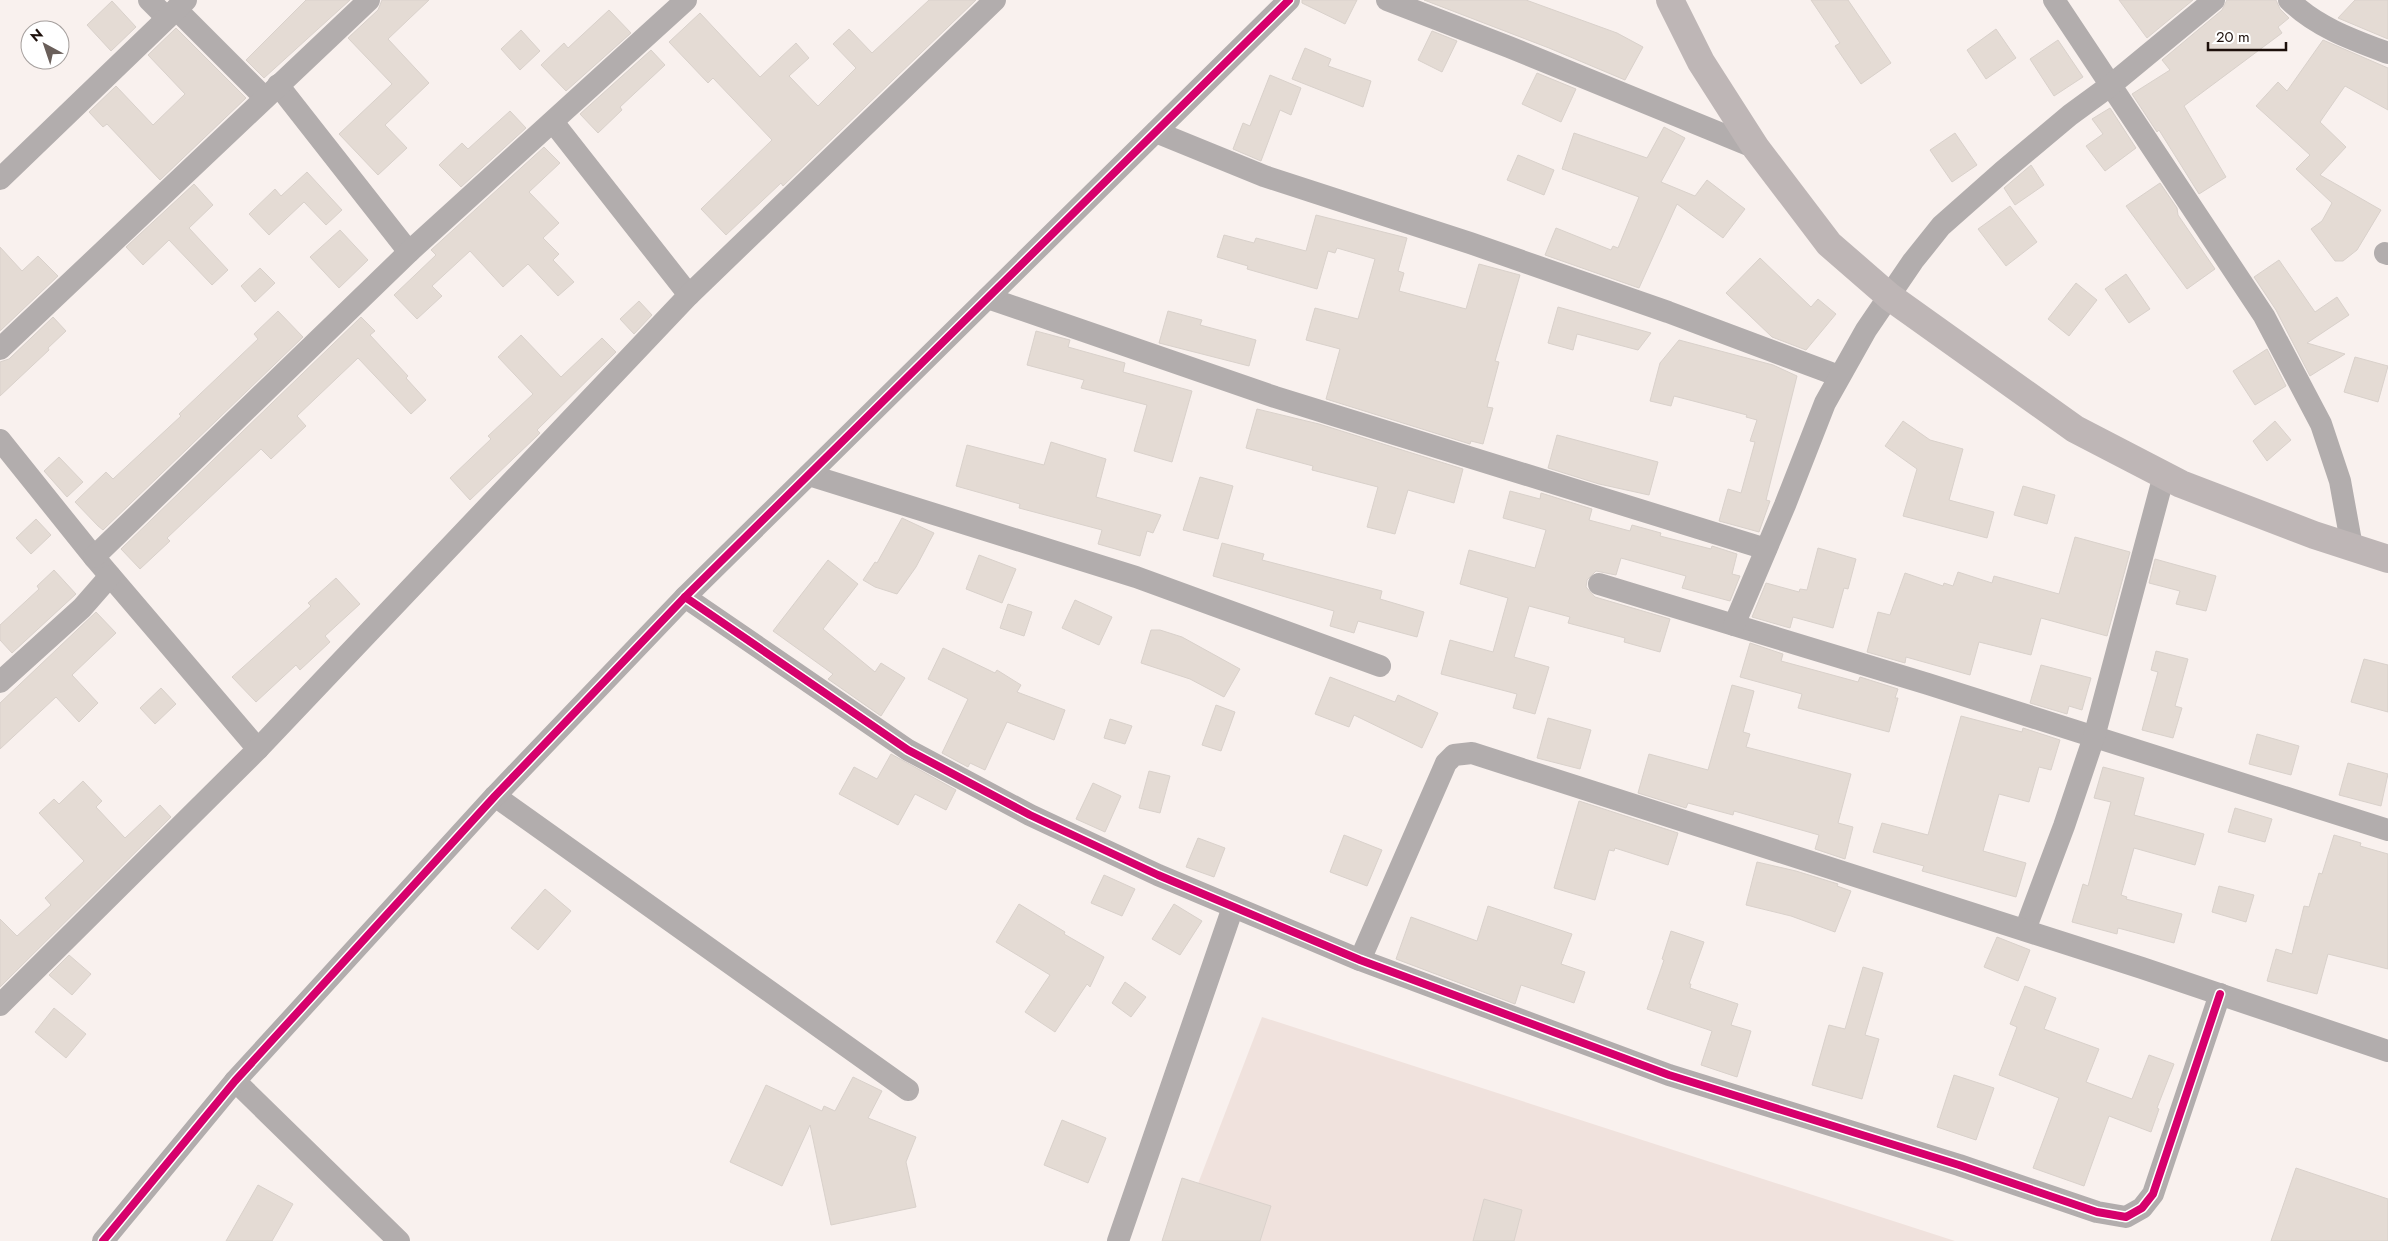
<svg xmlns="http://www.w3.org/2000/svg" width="2388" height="1241" font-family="Jost,sans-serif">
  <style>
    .built { fill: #f0e2dd }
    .building { fill: #e4dbd4; stroke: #d9d1cb }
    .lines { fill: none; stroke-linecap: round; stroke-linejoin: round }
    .minor { stroke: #b2adad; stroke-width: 22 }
    .secondary { stroke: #beb6b6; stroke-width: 28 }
    .cycleway-casing { stroke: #fff; stroke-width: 11 }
    .cycleway { stroke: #d6006c; stroke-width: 8 }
  </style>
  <rect width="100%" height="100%" fill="#f9f1ee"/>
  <!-- built -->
  <path class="built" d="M 1262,1017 L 1955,1241 L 1176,1241 Z"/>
  <!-- building -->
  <g class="building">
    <path d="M 306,0 L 350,0 L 264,78 L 246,60 Z"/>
    <path d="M 382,0 L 429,0 L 388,39 L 429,83 L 385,125 L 407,148 L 378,175 L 339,134 L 392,84 L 348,38 L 378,10 Z"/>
    <path d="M 929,0 L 976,0 L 783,186 L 781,183 L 726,235 L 701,209 L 772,140 L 713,78 L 708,83 L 669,42 L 700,13 L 760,77 L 796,43 L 809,58 L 789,76 L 818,106 L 856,68 L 833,44 L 849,29 L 872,53 Z"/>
    <path d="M 1302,0 L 1357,0 L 1345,24 L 1302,3 Z"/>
    <path d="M 1424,0 L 1526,0 L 1617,33 L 1643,47 L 1625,80 L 1549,48 Z"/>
    <path d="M 1811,0 L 1848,0 L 1891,63 L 1861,84 L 1835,46 L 1840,43 Z"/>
    <path d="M 2119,0 L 2193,0 L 2147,38 Z"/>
    <path d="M 2227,0 L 2276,0 L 2280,9 L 2289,18 L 2278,27 L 2282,33 L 2184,106 L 2226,177 L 2199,194 L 2159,130 L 2157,132 L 2132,94 L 2170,70 L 2162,60 L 2222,10 Z"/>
    <path d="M 2355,0 L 2388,0 L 2388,39 L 2338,18 Z"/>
    <path d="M 112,1 L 136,27 L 111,51 L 87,25 Z"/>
    <path d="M 609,10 L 631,33 L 566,91 L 541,65 L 564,43 L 568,48 Z"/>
    <path d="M 176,28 L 246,98 L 160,180 L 107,124 L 103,127 L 89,112 L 116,86 L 153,125 L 185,94 L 148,55 Z"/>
    <path d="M 1996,29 L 2016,58 L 1986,79 L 1967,50 Z"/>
    <path d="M 521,30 L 540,51 L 520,70 L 501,49 Z"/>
    <path d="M 1432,31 L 1457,41 L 1442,72 L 1418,60 Z"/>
    <path d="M 2058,40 L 2083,77 L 2054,96 L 2030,59 Z"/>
    <path d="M 2323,40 L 2388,68 L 2388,110 L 2345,86 L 2320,122 L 2346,147 L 2320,175 L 2381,210 L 2357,250 L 2343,261 L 2335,261 L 2311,229 L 2322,221 L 2332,203 L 2296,169 L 2310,155 L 2256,106 L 2278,82 L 2287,91 Z"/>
    <path d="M 1305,48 L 1331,59 L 1328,66 L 1371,81 L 1363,107 L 1292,79 Z"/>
    <path d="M 651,50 L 665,65 L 620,107 L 622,110 L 598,133 L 580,114 Z"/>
    <path d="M 1537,73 L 1576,89 L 1561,122 L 1522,104 Z"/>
    <path d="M 1270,75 L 1301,88 L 1291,115 L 1280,110 L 1261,161 L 1233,149 L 1243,123 L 1250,126 Z"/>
    <path d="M 2110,108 L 2136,148 L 2105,171 L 2086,146 L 2103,134 L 2092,119 Z"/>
    <path d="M 510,111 L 526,128 L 461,187 L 439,165 L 462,143 L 468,149 Z"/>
    <path d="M 1664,127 L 1685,138 L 1661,182 L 1695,196 L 1707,180 L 1745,209 L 1723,238 L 1677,204 L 1639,288 L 1545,255 L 1556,228 L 1611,250 L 1613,246 L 1618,248 L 1639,197 L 1562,169 L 1574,133 L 1647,158 Z"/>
    <path d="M 1955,133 L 1977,165 L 1952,182 L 1930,150 Z"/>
    <path d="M 544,147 L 560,163 L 529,192 L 559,223 L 543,238 L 559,254 L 553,260 L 574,282 L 558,296 L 528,264 L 503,287 L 470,251 L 432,286 L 442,296 L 417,319 L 394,295 L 436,255 L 431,250 Z"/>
    <path d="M 1518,155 L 1554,170 L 1544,195 L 1507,180 Z"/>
    <path d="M 2031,165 L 2044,185 L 2015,205 L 2004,188 Z"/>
    <path d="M 307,172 L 342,210 L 326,225 L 304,202 L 269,235 L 249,214 L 275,189 L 281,196 Z"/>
    <path d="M 2160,183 L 2177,208 L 2178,215 L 2215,269 L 2187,289 L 2126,206 Z"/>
    <path d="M 194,184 L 213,205 L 189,228 L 228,270 L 212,285 L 169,240 L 143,265 L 126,247 Z"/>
    <path d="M 2010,206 L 2037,242 L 2006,266 L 1978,229 Z"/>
    <path d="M 1316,215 L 1407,238 L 1398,271 L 1404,273 L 1399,291 L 1466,309 L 1479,264 L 1520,275 L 1495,361 L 1499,362 L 1487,407 L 1493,408 L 1483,444 L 1471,441 L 1470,444 L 1326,399 L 1340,349 L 1306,340 L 1315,308 L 1358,319 L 1375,259 L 1337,248 L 1335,253 L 1328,251 L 1317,289 L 1247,269 L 1248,266 L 1217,257 L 1224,235 L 1254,243 L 1256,238 L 1306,251 Z"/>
    <path d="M 340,230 L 368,260 L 339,288 L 310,257 Z"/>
    <path d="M 0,247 L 22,271 L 38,256 L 58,276 L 0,331 Z"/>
    <path d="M 1760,258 L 1811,307 L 1818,299 L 1836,314 L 1806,350 L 1772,337 L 1726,293 Z"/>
    <path d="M 2279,260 L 2315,312 L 2337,297 L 2349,315 L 2307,343 L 2345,354 L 2310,376 L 2276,310 L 2254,277 Z"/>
    <path d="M 260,268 L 275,283 L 255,302 L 241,286 Z"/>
    <path d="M 2126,274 L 2150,309 L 2129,323 L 2105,289 Z"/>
    <path d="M 2076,283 L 2097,300 L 2069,336 L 2048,319 Z"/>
    <path d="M 639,301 L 652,315 L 634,334 L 620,319 Z"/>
    <path d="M 1558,307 L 1651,333 L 1638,350 L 1577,334 L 1573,350 L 1548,343 Z"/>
    <path d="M 278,311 L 303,337 L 103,530 L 98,526 L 75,502 L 106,472 L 113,479 L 181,416 L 179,414 L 258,339 L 254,334 Z"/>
    <path d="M 1168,311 L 1202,320 L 1200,325 L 1256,340 L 1249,366 L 1159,343 Z"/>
    <path d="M 53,317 L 66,331 L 48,348 L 49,350 L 0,396 L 0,362 L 9,359 Z"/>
    <path d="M 361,317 L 375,331 L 370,335 L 408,376 L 406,378 L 426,400 L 411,414 L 358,358 L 297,416 L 306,426 L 271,459 L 261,449 L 167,538 L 170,541 L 140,569 L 121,549 Z"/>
    <path d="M 1036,331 L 1070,340 L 1068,347 L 1125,363 L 1123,372 L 1192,391 L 1172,462 L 1134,451 L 1147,405 L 1081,388 L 1084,380 L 1027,365 Z"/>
    <path d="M 521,335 L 561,377 L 602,338 L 616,352 L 537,430 L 540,433 L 538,435 L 470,500 L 450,478 L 491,439 L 488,436 L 533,394 L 498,357 Z"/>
    <path d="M 1679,340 L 1773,365 L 1797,376 L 1766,500 L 1770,501 L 1759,532 L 1719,521 L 1728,489 L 1741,493 L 1755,442 L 1750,441 L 1757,420 L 1746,417 L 1747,415 L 1674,396 L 1671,406 L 1650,401 L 1660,363 Z"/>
    <path d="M 2267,349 L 2286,386 L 2255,405 L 2233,371 Z"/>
    <path d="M 2355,357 L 2388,366 L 2378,402 L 2344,392 Z"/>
    <path d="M 1257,409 L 1319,424 L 1463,469 L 1454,503 L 1408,490 L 1395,534 L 1367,527 L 1378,487 L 1312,470 L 1313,466 L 1246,448 Z"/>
    <path d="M 1903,421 L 1930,440 L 1963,449 L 1949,500 L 1994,512 L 1987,538 L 1903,516 L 1917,469 L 1885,446 Z"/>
    <path d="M 2275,421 L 2291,440 L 2267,461 L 2253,441 Z"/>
    <path d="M 1557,435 L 1658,462 L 1649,495 L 1599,484 L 1548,468 Z"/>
    <path d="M 1051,442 L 1106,459 L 1096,497 L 1161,515 L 1153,533 L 1147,531 L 1140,556 L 1098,544 L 1102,530 L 1019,508 L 1020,504 L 956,486 L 967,445 L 1044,465 Z"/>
    <path d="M 59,457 L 83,482 L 67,497 L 44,471 Z"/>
    <path d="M 1200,477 L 1233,486 L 1218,539 L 1183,530 Z"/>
    <path d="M 2023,486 L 2055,495 L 2047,524 L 2014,515 Z"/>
    <path d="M 1510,491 L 1540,499 L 1541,493 L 1592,509 L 1589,520 L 1630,531 L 1632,525 L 1661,533 L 1660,536 L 1711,549 L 1712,546 L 1737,554 L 1732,574 L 1740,576 L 1730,601 L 1682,588 L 1686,576 L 1621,558 L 1616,575 L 1596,571 L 1587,580 L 1586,587 L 1595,597 L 1670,619 L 1660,652 L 1624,642 L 1625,638 L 1568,623 L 1570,617 L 1529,606 L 1514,657 L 1549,667 L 1535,714 L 1513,708 L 1517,694 L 1441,674 L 1450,640 L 1493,652 L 1508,598 L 1460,584 L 1469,550 L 1535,568 L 1546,530 L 1503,518 Z"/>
    <path d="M 902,518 L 934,533 L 916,567 L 897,594 L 875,587 L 863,580 L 875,562 L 877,563 Z"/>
    <path d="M 36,519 L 51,535 L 31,554 L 16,538 Z"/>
    <path d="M 2075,537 L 2130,552 L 2107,636 L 2041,618 L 2031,655 L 1979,642 L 1970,675 L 1906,657 L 1905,663 L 1867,652 L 1878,612 L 1890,615 L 1905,573 L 1943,586 L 1944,583 L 1953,586 L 1958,572 L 1992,583 L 1994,576 L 2059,594 Z"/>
    <path d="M 1222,543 L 1264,554 L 1262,560 L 1382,591 L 1380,599 L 1424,612 L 1417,637 L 1358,621 L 1354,633 L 1330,626 L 1334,611 L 1213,576 Z"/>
    <path d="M 1818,548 L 1856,559 L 1848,589 L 1844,588 L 1833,628 L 1793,617 L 1790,628 L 1752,617 L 1766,583 L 1799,592 L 1800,589 L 1807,590 Z"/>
    <path d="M 979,555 L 1016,569 L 1002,603 L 966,589 Z"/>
    <path d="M 2155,559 L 2216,576 L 2206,611 L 2176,604 L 2180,591 L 2149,583 Z"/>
    <path d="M 828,560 L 858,584 L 823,629 L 875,672 L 881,663 L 905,678 L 881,716 L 828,679 L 833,674 L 773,631 Z"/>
    <path d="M 54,570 L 76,594 L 12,653 L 0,640 L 0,625 L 39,589 L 37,586 Z"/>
    <path d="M 336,578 L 360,604 L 325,636 L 330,642 L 300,670 L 296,665 L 256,702 L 232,677 L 311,606 L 308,603 Z"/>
    <path d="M 1075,600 L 1112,617 L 1099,645 L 1062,628 Z"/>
    <path d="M 1008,604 L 1032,612 L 1024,636 L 1000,628 Z"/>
    <path d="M 96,612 L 116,633 L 72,675 L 98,703 L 79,722 L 56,697 L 0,749 L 0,703 Z"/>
    <path d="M 1151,630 L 1160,630 L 1182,637 L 1240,669 L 1224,697 L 1190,679 L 1141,663 Z"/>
    <path d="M 1750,643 L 1783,654 L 1781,661 L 1858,682 L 1860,677 L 1898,689 L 1895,698 L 1898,698 L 1889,732 L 1798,708 L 1802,694 L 1740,677 Z"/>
    <path d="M 943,648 L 995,673 L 997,670 L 1021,685 L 1017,692 L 1065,710 L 1054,740 L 1007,722 L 985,770 L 970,763 L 968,767 L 942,753 L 968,699 L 928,679 Z"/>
    <path d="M 2156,651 L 2188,659 L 2175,706 L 2182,708 L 2173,738 L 2142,730 L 2158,672 L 2151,670 Z"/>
    <path d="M 2364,659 L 2388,665 L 2388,712 L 2351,702 Z"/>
    <path d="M 2041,665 L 2091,678 L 2082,710 L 2069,706 L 2067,714 L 2030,703 Z"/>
    <path d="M 1330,677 L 1395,702 L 1398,695 L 1438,713 L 1422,748 L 1354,715 L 1349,727 L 1315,714 Z"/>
    <path d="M 1732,685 L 1754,691 L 1743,732 L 1750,734 L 1746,747 L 1851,774 L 1838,823 L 1853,827 L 1845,859 L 1815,849 L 1819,835 L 1734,811 L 1733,815 L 1688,803 L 1686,808 L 1638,793 L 1649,754 L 1708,770 Z"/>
    <path d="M 161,688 L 176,704 L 155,724 L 140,708 Z"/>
    <path d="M 1216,705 L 1235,712 L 1221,751 L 1202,745 Z"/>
    <path d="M 1961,716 L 2022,732 L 2023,728 L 2060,740 L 2051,770 L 2039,767 L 2029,802 L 1999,794 L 1983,851 L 2026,863 L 2016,897 L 1922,871 L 1924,866 L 1873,852 L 1882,823 L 1928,835 Z"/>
    <path d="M 1548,718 L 1591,730 L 1580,769 L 1537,758 Z"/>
    <path d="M 1110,719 L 1132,726 L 1125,744 L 1104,738 Z"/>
    <path d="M 2257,734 L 2299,746 L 2291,775 L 2249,764 Z"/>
    <path d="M 891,754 L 956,790 L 946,810 L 915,794 L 898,825 L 839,794 L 854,767 L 877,779 Z"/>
    <path d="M 2348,763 L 2388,774 L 2381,806 L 2339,795 Z"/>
    <path d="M 2103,767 L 2144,778 L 2134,815 L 2204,834 L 2195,865 L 2134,848 L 2121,895 L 2127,897 L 2126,899 L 2182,914 L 2174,943 L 2118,928 L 2117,934 L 2072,922 L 2083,884 L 2088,886 L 2111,802 L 2094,798 Z"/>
    <path d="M 1149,771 L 1170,776 L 1160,813 L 1139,808 Z"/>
    <path d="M 83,781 L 102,801 L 96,807 L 125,838 L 160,805 L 171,817 L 0,987 L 0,919 L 17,936 L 51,905 L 45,898 L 84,861 L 39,813 L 54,799 L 59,804 Z"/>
    <path d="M 1093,783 L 1121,796 L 1105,832 L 1076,819 Z"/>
    <path d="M 1579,801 L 1678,833 L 1668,865 L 1615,848 L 1614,851 L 1609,850 L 1595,900 L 1554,888 Z"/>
    <path d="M 2235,808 L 2272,819 L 2265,842 L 2228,832 Z"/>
    <path d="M 1344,835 L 1382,850 L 1367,886 L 1330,872 Z"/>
    <path d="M 2334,835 L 2361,843 L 2360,846 L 2388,854 L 2388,969 L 2328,954 L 2317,994 L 2267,981 L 2276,949 L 2292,954 L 2304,906 L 2309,907 L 2319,873 L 2322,874 Z"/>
    <path d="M 1198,838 L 1225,848 L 1214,877 L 1186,867 Z"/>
    <path d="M 1757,862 L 1796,871 L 1838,884 L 1837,886 L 1851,891 L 1835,932 L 1791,916 L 1746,905 Z"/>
    <path d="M 1104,875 L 1135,889 L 1122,916 L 1091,903 Z"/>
    <path d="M 2219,886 L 2254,895 L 2246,922 L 2212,912 Z"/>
    <path d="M 545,889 L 571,911 L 538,950 L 511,928 Z"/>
    <path d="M 1019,904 L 1065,932 L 1064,934 L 1104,957 L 1090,987 L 1087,984 L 1055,1032 L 1025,1012 L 1050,975 L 996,942 Z"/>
    <path d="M 1174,904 L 1202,921 L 1180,955 L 1152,939 Z"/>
    <path d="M 1488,906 L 1572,934 L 1561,964 L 1585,972 L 1574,1003 L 1521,985 L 1515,1004 L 1396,959 L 1411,917 L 1477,941 Z"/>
    <path d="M 1671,931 L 1704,942 L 1689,984 L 1691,984 L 1690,988 L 1738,1004 L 1731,1025 L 1751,1031 L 1737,1077 L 1701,1065 L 1712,1031 L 1647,1009 L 1664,960 L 1662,959 Z"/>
    <path d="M 1997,937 L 2030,950 L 2018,981 L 1984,967 Z"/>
    <path d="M 69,955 L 91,974 L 72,995 L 49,975 Z"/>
    <path d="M 1863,967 L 1883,973 L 1865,1035 L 1879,1039 L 1862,1099 L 1812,1085 L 1829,1025 L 1845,1029 Z"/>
    <path d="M 1125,982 L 1146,997 L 1131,1017 L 1112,1003 Z"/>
    <path d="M 2025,986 L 2056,998 L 2044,1029 L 2099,1049 L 2086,1082 L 2132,1099 L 2149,1055 L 2174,1064 L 2157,1108 L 2159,1109 L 2151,1132 L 2109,1116 L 2084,1186 L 2033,1168 L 2059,1098 L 1999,1075 L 2017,1027 L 2010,1024 Z"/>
    <path d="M 54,1008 L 86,1034 L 66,1058 L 35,1032 Z"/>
    <path d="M 1954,1075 L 1994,1088 L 1976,1140 L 1937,1127 Z"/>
    <path d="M 853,1077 L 882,1091 L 868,1118 L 916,1137 L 906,1162 L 916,1207 L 831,1225 L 810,1125 L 782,1186 L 730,1162 L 766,1085 L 822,1111 L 824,1106 L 835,1111 Z"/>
    <path d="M 1062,1120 L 1106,1138 L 1088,1183 L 1044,1165 Z"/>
    <path d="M 2296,1168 L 2388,1199 L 2388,1241 L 2271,1241 Z"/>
    <path d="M 1182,1178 L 1271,1206 L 1260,1241 L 1162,1241 Z"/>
    <path d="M 258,1185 L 293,1204 L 272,1241 L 226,1241 Z"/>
    <path d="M 1484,1199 L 1522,1210 L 1514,1241 L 1473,1241 Z"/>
  </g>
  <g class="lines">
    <!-- minor -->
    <g class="minor">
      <path d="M 149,0 L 167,18"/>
      <path d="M 1387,0 L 1509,47 L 1756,148"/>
      <path d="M 2054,0 L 2264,316 L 2321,424 L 2340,481 L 2352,547"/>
      <path d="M 2289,0 C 2316,27 2353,40 2388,53"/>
      <path d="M 176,9 L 265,98"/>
      <path d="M 278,85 L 409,252"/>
      <path d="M 553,122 L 689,295"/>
      <path d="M 1156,132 L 1264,176 L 1470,243 L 1668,312 L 1839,376"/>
      <path d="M 0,179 L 186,0"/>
      <path d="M 2385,253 L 2388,254"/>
      <path d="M 988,298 L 1275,397 L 1766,549"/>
      <path d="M 0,349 L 369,0"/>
      <path d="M 0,440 L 94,557 L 258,749"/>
      <path d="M 809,475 L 1136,577 L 1380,666"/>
      <path d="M 94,557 L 409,252 L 686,0"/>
      <path d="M 1599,584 L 1928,684 L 2388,830"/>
      <path d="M 685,597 L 908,750 L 1030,815 L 1158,875 L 1360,960 L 1669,1075 L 1959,1165 L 2097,1212 L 2126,1217 L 2142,1208 L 2153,1194 L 2220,994"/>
      <path d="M 1734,625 L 1785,505 L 1825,403 L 1866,330 L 1913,261 L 1941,226 L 2002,172 L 2070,115 L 2111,85 L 2214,0"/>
      <path d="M 0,682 L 82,608 L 110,576"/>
      <path d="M 495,796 L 908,1090"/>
      <path d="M 2025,930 L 2064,826 L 2094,737 L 2164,475"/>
      <path d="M 1360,960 L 1446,763 L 1454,755 L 1472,753 L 2142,968 L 2388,1051"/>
      <path d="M 0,1005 L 258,749 L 689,295 L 995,0"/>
      <path d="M 235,1081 L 399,1241"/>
      <path d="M 103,1241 L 235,1081 L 495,796 L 685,597 L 1289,0"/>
      <path d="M 1118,1241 L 1233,907"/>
    </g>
    <!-- secondary -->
    <path class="secondary" d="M 1670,0 L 1701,62 L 1756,148 L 1829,244 L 1890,297 L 2075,429 L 2181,484 L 2314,535 L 2388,559"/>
    <defs>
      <g id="cycleway">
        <path d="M 685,597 L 908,750 L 1030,815 L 1158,875 L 1360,960 L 1669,1075 L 1959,1165 L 2097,1212 L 2126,1217 L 2142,1208 L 2153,1194 L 2220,994"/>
        <path d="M 103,1241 L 235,1081 L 495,796 L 685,597 L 1289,0"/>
      </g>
    </defs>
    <!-- cycleway casing -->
    <use href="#cycleway" class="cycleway-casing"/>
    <!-- cycleway -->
    <use href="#cycleway" class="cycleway"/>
  </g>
  <!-- north arrow -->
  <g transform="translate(45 45) rotate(320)"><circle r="24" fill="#ffffff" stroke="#a59f9d"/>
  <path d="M0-4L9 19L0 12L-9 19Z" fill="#6a5f5a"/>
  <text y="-8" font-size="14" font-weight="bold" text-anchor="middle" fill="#1d100b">N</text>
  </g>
  <!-- scale -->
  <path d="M2208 42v8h78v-8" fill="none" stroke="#1d100b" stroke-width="2.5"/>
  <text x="2216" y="42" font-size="15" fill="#1d100b" stroke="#ffffff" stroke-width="4" paint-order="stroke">20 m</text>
</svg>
